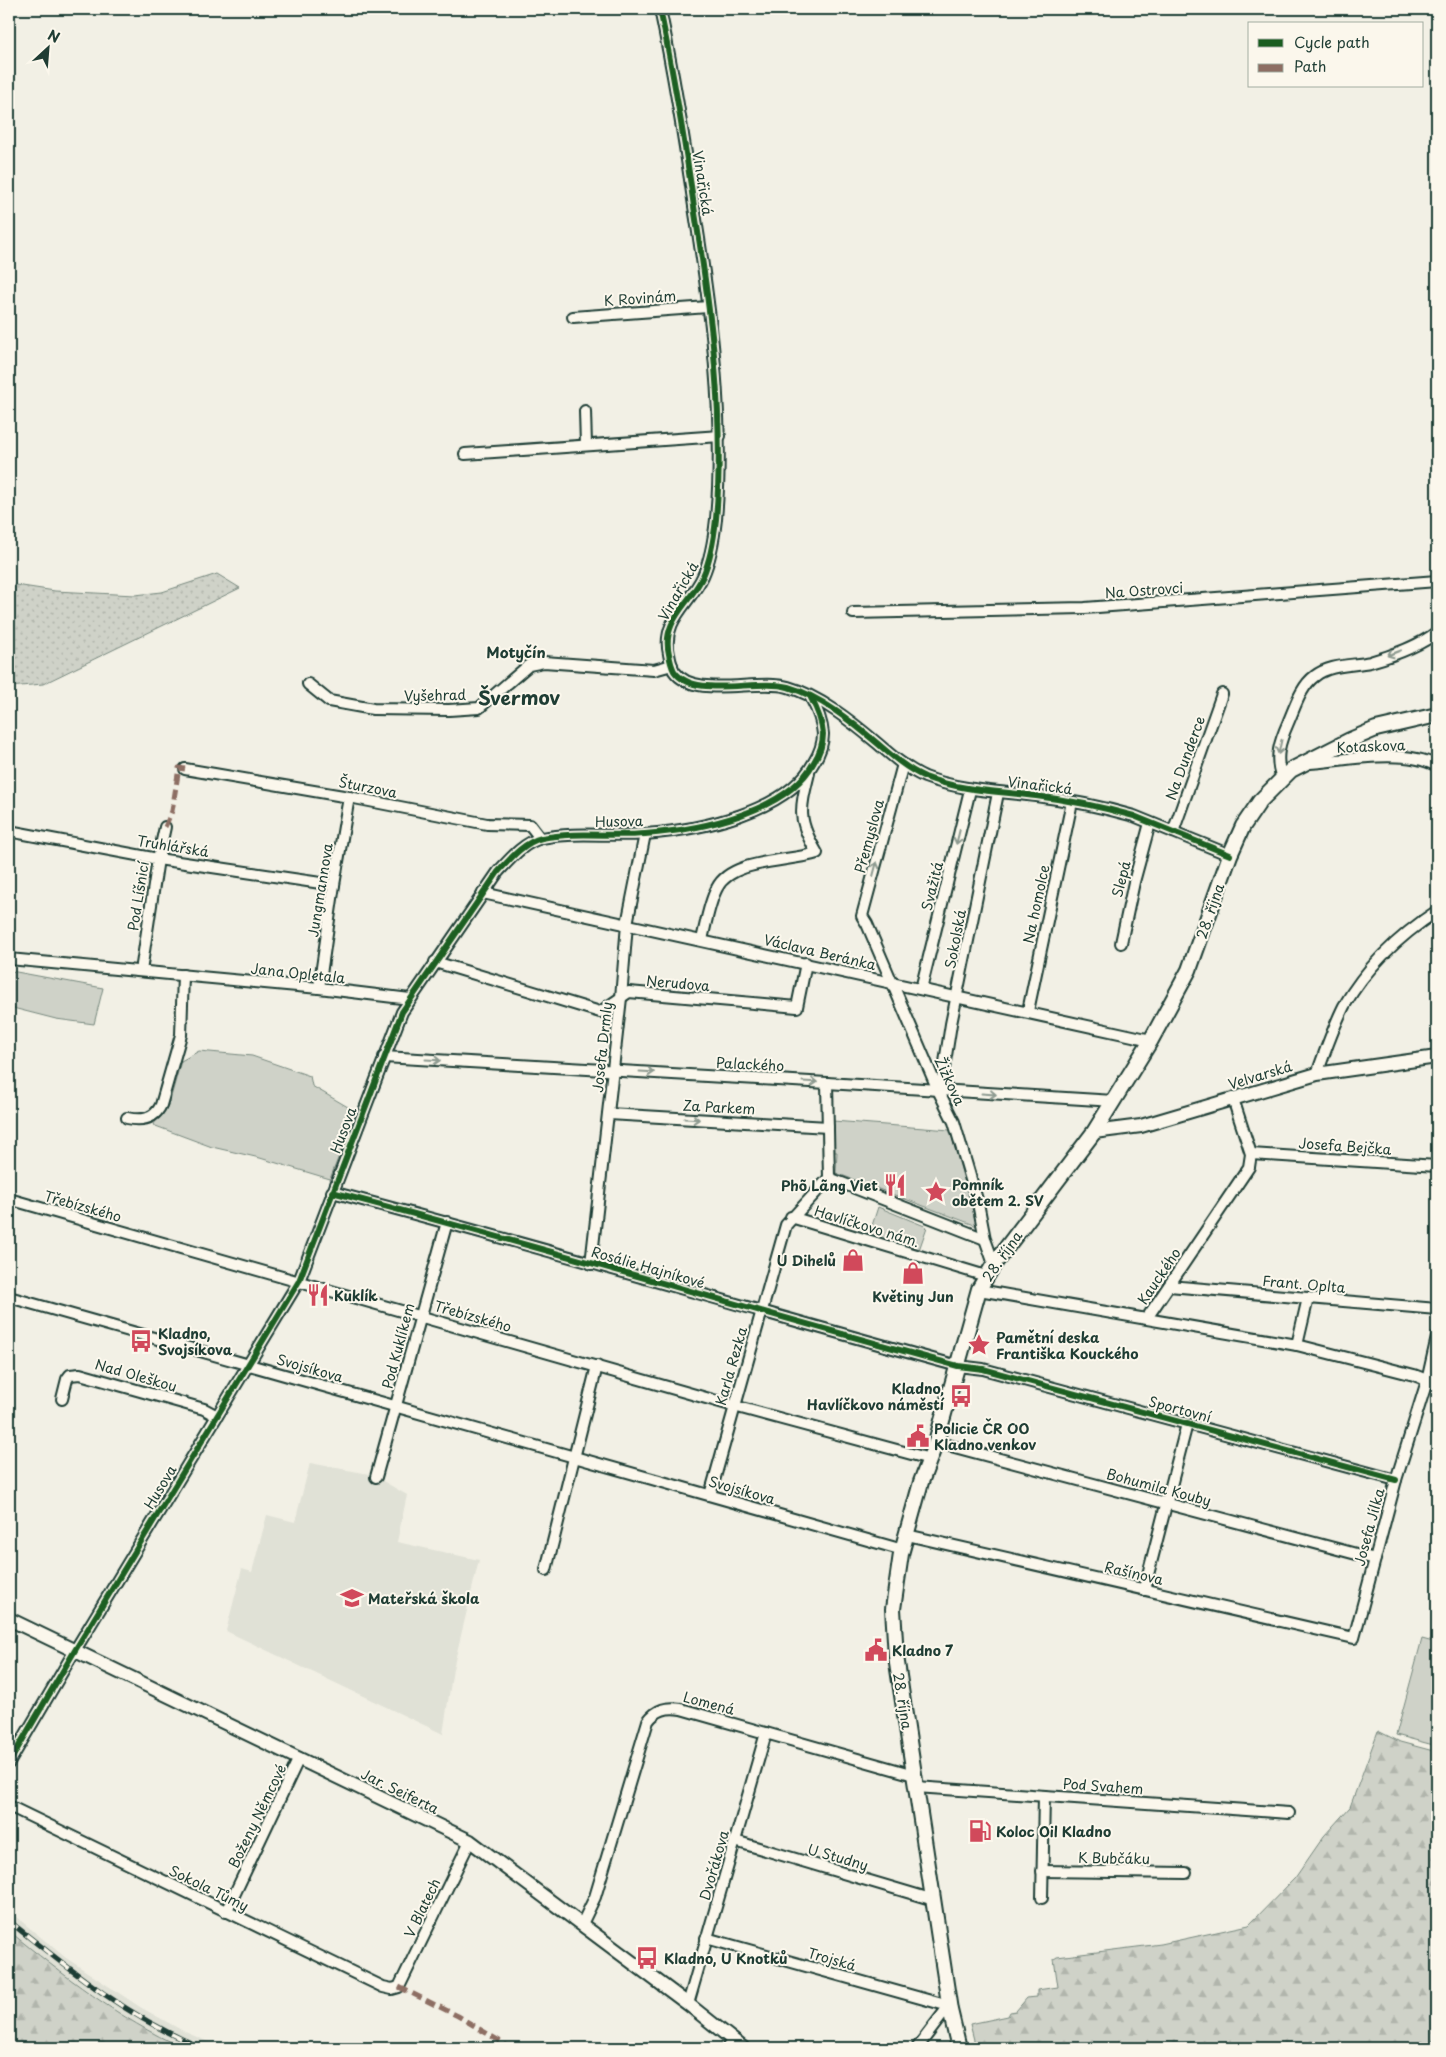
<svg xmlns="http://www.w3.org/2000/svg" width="1446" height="2057" font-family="'Playpen Sans',sans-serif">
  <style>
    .built { fill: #e0e1d6 }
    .grass { fill: url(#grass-dots); stroke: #77887e }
    .forest { fill: url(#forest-firs); stroke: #77887e }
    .green { fill: #cfd2c8; stroke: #77887e }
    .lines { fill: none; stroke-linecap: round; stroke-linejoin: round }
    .minor-casing { stroke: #1f3d34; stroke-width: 14 }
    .tertiary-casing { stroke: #1f3d34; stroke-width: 16 }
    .secondary-casing { stroke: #1f3d34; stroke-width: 18 }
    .minor { stroke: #fbf7ec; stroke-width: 10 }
    .tertiary { stroke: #fbf7ec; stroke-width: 12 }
    .secondary { stroke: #fbf7ec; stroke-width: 14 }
    .rail-casing { stroke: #1f3d34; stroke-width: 5.5 }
    .rail { stroke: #fbf7ec; stroke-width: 4; stroke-dasharray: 11; stroke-linecap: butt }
    .quiet { stroke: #8d6e63; stroke-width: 5; stroke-dasharray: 10 5; stroke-linecap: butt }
    .cycleway-casing { stroke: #fbf7ec; stroke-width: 9 }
    .cycleway { stroke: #1b5e20; stroke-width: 6 }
    .oneway { stroke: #8d9a90 }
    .labels { text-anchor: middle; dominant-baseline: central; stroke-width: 4; stroke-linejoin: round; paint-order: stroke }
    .street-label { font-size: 14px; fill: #1f3d34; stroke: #fbf7ec }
    .poi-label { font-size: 14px; font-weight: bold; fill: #1f3d34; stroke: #fbf7ec; text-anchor: start }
    .neighbourhood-label { font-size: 15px; font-weight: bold; fill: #1f3d34; stroke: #fbf7ec }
    .district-label { font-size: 19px; font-weight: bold; fill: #1f3d34; stroke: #fbf7ec }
  </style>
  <defs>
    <pattern id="grass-dots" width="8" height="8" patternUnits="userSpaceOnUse" patternTransform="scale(1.25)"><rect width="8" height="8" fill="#cfd2c8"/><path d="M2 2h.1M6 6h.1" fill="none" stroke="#b1b5ac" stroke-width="1.8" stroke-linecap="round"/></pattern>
    <pattern id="forest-firs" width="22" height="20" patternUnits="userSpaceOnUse" patternTransform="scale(1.25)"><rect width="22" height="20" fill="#cfd2c8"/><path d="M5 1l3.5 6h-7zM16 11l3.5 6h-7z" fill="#b1b5ac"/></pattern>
  </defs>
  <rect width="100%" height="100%" fill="#f2f0e5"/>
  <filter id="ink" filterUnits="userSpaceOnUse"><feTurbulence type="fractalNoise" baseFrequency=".02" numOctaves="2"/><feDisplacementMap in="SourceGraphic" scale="10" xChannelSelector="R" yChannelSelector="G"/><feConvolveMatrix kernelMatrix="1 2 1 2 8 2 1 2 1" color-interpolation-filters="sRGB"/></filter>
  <g filter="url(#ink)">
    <!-- built -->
    <g class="built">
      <path d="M 310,1463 L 369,1474 L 383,1479 L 383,1481 L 407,1495 L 397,1542 L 479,1560 L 453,1669 L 443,1734 L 226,1631 L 242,1569 L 252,1572 L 267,1515 L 295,1522 Z"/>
      <path d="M 9,1911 L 66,1958 L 140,2007 L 185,2032 L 223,2048 L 183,2048 L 147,2030 L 106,2004 L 57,1970 L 9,1931 Z"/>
    </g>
    <!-- grass -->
    <path class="grass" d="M 217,574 L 240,588 L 43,684 L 9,687 L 9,584 L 55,591 L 135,595 L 162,592 Z"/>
    <!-- forest -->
    <g class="forest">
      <path d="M 1378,1731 L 1400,1742 L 1437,1752 L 1437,2038 L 1433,2040 L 1432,2048 L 976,2048 L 970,2024 L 1008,2016 L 1010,2012 L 1016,2011 L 1027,1998 L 1037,1997 L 1037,1990 L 1058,1987 L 1054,1959 L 1057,1957 L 1161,1944 L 1249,1925 L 1295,1878 L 1324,1836 L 1350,1807 Z"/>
      <path d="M 9,1931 C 63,1975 119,2019 183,2048 L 9,2048 Z"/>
    </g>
    <!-- green -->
    <g class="green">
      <path d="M 11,971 L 103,988 L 94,1024 L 56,1019 L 9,1007 L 9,985 Z"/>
      <path d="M 199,1051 L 252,1056 L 310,1076 L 312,1086 L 353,1110 L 346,1138 L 330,1179 L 260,1158 L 212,1147 L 153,1125 L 169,1104 L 181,1061 Z"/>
      <path d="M 833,1121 L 950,1130 L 977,1226 L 836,1173 L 837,1152 L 834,1152 Z"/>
      <path d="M 878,1207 L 927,1227 L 919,1250 L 869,1235 Z"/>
      <path d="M 1422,1639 L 1437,1643 L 1437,1746 L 1396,1735 Z"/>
    </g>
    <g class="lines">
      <defs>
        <g id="minor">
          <path d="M 660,9 C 674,76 685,144 695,213 C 711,313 725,417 716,519 C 714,538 711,558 703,576 C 691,603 661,620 669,654 C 670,660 671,665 674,671 C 694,700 757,678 788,687 C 820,696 852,722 877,743 C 892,756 907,769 925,777 C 961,791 998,791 1036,796 C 1069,800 1102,807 1134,816 L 1230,855"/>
          <path d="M 573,317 L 708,307"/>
          <path d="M 585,411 L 586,445"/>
          <path d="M 465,454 L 720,436"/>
          <path d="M 853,613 L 1085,608 L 1437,581"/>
          <path d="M 308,684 L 329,701 L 373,709 L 449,710 L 479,708 L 529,665 L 544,662 L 654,670 L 672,665"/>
          <path d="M 1309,763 C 1347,760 1404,748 1437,766"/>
          <path d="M 903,764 L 862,916 L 867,924 L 938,1090 L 954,1122 L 978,1203 L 985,1239 L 994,1264"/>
          <path d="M 185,769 L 349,797 L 487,824 L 530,825 L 540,838"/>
          <path d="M 1282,778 C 1274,758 1280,741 1288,723 C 1295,707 1301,686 1315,676 C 1330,664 1353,666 1370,662 C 1391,656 1421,645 1437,632"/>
          <path d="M 9,831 L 158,859 L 334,885"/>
          <path d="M 1173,832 L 1222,694"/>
          <path d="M 483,893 L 1151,1040"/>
          <path d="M 702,940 C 706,923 709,903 717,888 C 731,859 789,862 817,853 C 797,819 800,810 809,773"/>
          <path d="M 1121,943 L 1134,882 L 1150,823"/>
          <path d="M 9,959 L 319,988 L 410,999"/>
          <path d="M 435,962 L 600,1012 L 629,992 L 797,1007 L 806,963"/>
          <path d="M 141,971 L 158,859 L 165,827"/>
          <path d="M 319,988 L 334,885 L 349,797"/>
          <path d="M 921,989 L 970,790"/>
          <path d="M 1028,1011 L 1072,802"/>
          <path d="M 384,1057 L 827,1083 L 1114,1101"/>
          <path d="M 1317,1074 C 1325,1051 1333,1028 1344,1006 C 1367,966 1399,936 1437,911"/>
          <path d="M 938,1090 L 943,1075 L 951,1024 L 998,793"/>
          <path d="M 609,1114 L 828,1127"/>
          <path d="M 127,1118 C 141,1121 154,1120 161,1105 L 181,1035 L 183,975"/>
          <path d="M 1251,1154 L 1437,1166"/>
          <path d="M 829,1178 L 985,1239"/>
          <path d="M 332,1192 C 542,1247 749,1309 958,1366 L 983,1369 L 1396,1480"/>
          <path d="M 9,1199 L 734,1406 L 930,1459"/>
          <path d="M 791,1217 L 986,1276"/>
          <path d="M 591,1264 L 621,998 L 627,924 L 645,834"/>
          <path d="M 1169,1286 L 1437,1309"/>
          <path d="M 979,1290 L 1297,1345 L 1414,1375 L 1437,1384"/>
          <path d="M 9,1297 L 903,1550"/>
          <path d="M 1147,1318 L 1249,1167 L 1251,1154 L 1233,1099"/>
          <path d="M 1297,1345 L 1308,1298"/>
          <path d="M 62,1399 L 67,1379 L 70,1375 L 80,1374 L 204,1409 L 217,1416"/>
          <path d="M 936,1442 L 1375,1559"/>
          <path d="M 376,1477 L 447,1222"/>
          <path d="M 710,1495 L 786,1225 L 829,1178 L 827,1083"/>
          <path d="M 907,1535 L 1354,1638 L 1396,1480 L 1427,1381 L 1437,1337"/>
          <path d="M 546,1570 L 597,1366"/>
          <path d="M 1144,1590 L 1187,1424"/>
          <path d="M 9,1763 L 74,1652 L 299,1281 L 402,1012 L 498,872 C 510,859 524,842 542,838 C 576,831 611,837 645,834 C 698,830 787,813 814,762 C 819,754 823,743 823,734 C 822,721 817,709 811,698"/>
          <path d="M 916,1787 L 1289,1813"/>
          <path d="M 9,1806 L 383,1987 L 392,1989 L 399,1987 L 470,1841"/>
          <path d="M 735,1841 L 934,1900"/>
          <path d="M 1042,1871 L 1186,1873"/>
          <path d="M 1042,1898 L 1044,1796"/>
          <path d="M 226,1912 L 299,1758"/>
          <path d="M 582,1924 L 595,1897 L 648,1721 C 657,1709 667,1707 681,1709 L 914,1775"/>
          <path d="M 706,1938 L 949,2006 L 917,2048"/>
          <path d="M 688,2004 L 766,1733"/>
          <path d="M 727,2048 L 733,2040"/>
        </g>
        <g id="tertiary">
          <path d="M 1094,1132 L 1141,1126 L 1317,1074 L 1437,1057"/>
          <path d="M 9,1619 L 470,1841 L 688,2004 L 743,2048"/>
        </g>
        <path id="secondary" d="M 959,2048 L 950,2010 L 896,1656 L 893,1609 L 901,1554 L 921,1482 L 936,1442 L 979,1289 L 994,1264 L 1094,1132 L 1151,1040 L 1189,970 L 1230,855 L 1243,826 L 1260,801 L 1291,770 L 1350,740 L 1376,729 L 1437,715"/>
      </defs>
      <!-- minor casing -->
      <use href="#minor" class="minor-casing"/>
      <!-- tertiary casing -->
      <use href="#tertiary" class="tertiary-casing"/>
      <!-- secondary casing -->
      <use href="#secondary" class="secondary-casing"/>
      <!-- minor -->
      <use href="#minor" class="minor"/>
      <!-- tertiary -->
      <use href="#tertiary" class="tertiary"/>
      <!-- secondary -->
      <use href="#secondary" class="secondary"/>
      <defs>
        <path id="rail" d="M 9,1921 C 69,1969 130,2019 202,2048"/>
      </defs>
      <!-- rail casing -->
      <use href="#rail" class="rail-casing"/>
      <!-- rail -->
      <use href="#rail" class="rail"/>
      <!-- quiet -->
      <g class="quiet">
        <path d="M 165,827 L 172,811 L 179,768 L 185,769"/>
        <path d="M 399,1987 L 458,2016 L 511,2048"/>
      </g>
      <defs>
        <g id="cycleway">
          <path d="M 660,9 C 674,76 685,144 695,213 C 711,313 725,417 716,519 C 714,538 711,558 703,576 C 691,603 661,620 669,654 C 670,660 671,665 674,671 C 694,700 757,678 788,687 C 820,696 852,722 877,743 C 892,756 907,769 925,777 C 961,791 998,791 1036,796 C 1069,800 1102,807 1134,816 L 1230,855"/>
          <path d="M 332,1192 C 542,1247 749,1309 958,1366 L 983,1369 L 1396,1480"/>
          <path d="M 9,1763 L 74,1652 L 299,1281 L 402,1012 L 498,872 C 510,859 524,842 542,838 C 576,831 611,837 645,834 C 698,830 787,813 814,762 C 819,754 823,743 823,734 C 822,721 817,709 811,698"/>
        </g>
      </defs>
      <!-- cycleway casing -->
      <use href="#cycleway" class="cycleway-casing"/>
      <!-- cycleway -->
      <use href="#cycleway" class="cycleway"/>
    </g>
    <!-- one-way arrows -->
    <defs><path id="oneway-shaft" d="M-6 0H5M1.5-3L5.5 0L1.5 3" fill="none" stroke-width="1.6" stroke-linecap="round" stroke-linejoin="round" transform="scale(1.25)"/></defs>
    <g class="oneway">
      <use href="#oneway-shaft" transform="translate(1394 653) rotate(159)"/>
      <use href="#oneway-shaft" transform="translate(1280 747) rotate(102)"/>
      <use href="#oneway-shaft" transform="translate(958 837) rotate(104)"/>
      <use href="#oneway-shaft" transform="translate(875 869) rotate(-75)"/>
      <use href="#oneway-shaft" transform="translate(433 1060) rotate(3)"/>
      <use href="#oneway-shaft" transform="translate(647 1072) rotate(3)"/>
      <use href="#oneway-shaft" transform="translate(810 1082) rotate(3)"/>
      <use href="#oneway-shaft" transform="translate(989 1094) rotate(4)"/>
      <use href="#oneway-shaft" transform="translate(692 1119) rotate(3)"/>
    </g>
  </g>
  <!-- icons -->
  <defs>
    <symbol id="restaurant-bare" viewBox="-9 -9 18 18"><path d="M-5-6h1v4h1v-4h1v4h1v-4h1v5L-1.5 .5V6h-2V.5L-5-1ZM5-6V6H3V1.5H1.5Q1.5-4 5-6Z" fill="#d1495b" stroke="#fbf7ec" stroke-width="2.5" paint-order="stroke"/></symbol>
    <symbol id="sight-bare" viewBox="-9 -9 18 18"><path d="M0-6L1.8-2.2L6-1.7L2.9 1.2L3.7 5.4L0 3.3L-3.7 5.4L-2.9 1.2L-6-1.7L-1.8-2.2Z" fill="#d1495b" stroke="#fbf7ec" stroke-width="2.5" paint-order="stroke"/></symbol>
    <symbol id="shop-bare" viewBox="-9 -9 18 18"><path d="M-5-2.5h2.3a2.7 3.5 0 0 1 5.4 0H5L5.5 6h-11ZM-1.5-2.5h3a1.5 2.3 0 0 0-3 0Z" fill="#d1495b" stroke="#fbf7ec" stroke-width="2.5" paint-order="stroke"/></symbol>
    <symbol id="bus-bare" viewBox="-9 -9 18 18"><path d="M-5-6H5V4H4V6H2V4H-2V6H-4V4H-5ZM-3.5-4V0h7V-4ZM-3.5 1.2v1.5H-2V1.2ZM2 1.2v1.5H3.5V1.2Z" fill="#d1495b" stroke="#fbf7ec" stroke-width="2.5" paint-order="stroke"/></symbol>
    <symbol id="civic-bare" viewBox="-9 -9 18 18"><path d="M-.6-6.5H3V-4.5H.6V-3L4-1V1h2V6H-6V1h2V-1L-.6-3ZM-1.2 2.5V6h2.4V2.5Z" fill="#d1495b" stroke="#fbf7ec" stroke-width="2.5" paint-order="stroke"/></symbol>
    <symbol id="school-bare" viewBox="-9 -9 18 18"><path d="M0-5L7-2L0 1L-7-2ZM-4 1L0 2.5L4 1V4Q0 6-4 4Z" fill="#d1495b" stroke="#fbf7ec" stroke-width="2.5" paint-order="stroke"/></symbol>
    <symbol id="fuel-bare" viewBox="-9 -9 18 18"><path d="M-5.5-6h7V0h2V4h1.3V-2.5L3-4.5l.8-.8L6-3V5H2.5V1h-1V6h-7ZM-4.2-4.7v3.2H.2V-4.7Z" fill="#d1495b" stroke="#fbf7ec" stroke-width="2.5" paint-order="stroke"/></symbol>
  </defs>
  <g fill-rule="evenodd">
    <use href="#restaurant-bare" x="879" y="1169" width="32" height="32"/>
    <use href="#sight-bare" x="920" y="1176" width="32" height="32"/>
    <use href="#shop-bare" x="837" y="1244" width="32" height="32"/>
    <use href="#shop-bare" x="897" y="1257" width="32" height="32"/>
    <use href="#restaurant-bare" x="302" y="1279" width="32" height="32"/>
    <use href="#bus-bare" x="125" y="1325" width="32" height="32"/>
    <use href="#sight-bare" x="963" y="1329" width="32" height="32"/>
    <use href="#bus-bare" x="945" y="1380" width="32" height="32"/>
    <use href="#civic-bare" x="902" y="1420" width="32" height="32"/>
    <use href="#school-bare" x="336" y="1582" width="32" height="32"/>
    <use href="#civic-bare" x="860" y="1634" width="32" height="32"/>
    <use href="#fuel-bare" x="964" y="1815" width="32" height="32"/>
    <use href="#bus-bare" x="631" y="1942" width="32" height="32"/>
  </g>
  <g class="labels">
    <!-- street labels -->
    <g class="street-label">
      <text transform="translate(703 183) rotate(81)">Vinařická</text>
      <text transform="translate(640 298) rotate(-4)">K Rovinám</text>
      <text transform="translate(1144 590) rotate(-4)">Na Ostrovci</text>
      <text transform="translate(678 591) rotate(-60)">Vinařická</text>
      <text transform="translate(435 695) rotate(-1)">Vyšehrad</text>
      <text transform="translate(1371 746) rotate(-2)">Kotaskova</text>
      <text transform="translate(1185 758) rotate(-70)">Na Dunderce</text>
      <text transform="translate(1040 785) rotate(7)">Vinařická</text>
      <text transform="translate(368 787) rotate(11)">Šturzova</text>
      <text transform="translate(619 821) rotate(-1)">Husova</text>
      <text transform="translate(869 836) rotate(-75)">Přemyslova</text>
      <text transform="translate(173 846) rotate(9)">Truhlářská</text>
      <text transform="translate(1121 879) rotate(-76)">Slepá</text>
      <text transform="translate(932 886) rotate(-76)">Svažitá</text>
      <text transform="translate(320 890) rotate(-81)">Jungmannova</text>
      <text transform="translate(138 896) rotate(-81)">Pod Líšnicí</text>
      <text transform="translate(1036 904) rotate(-78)">Na homolce</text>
      <text transform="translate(1210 911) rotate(-71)">28. října</text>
      <text transform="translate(955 939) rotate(-79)">Sokolská</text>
      <text transform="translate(820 952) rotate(13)">Václava Beránka</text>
      <text transform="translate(298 973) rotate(6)">Jana Opletala</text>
      <text transform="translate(678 983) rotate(5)">Nerudova</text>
      <text transform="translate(602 1047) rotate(-84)">Josefa Drmly</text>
      <text transform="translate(750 1064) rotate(3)">Palackého</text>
      <text transform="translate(1260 1075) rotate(-17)">Velvarská</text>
      <text transform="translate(950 1081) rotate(65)">Žižkova</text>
      <text transform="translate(719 1107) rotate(3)">Za Parkem</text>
      <text transform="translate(343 1130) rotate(-69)">Husova</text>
      <text transform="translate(1345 1146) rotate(4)">Josefa Bejčka</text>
      <text transform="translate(83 1206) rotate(16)">Třebízského</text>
      <text transform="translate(867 1226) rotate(17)">Havlíčkovo nám.</text>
      <text transform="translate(1002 1256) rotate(-55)">28. října</text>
      <text transform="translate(648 1267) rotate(16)">Rosálie Hajníkové</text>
      <text transform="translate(1159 1276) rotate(-56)">Kauckého</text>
      <text transform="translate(1304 1284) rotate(5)">Frant. Oplta</text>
      <text transform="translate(473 1316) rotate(16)">Třebízského</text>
      <text transform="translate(398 1346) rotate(-75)">Pod Kuklíkem</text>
      <text transform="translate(731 1366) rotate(-74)">Karla Rezka</text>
      <text transform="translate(310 1368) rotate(16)">Svojsíkova</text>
      <text transform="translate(136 1375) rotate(16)">Nad Oleškou</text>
      <text transform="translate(1180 1409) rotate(15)">Sportovní</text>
      <text transform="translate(160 1487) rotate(-59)">Husova</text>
      <text transform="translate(1159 1487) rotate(15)">Bohumila Kouby</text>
      <text transform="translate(742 1490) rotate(16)">Svojsíkova</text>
      <text transform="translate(1369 1527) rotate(-75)">Josefa Jílka</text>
      <text transform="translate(1134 1573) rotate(13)">Rašínova</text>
      <text transform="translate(903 1701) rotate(81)">28. října</text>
      <text transform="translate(709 1703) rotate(15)">Lomená</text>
      <text transform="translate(1103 1786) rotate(4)">Pod Svahem</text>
      <text transform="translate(400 1791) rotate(26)">Jar. Seiferta</text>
      <text transform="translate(257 1816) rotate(-64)">Boženy Němcové</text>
      <text transform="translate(838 1857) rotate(16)">U Studny</text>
      <text transform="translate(1114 1858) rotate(1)">K Bubčáku</text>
      <text transform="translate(714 1865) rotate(-74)">Dvořákova</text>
      <text transform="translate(209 1888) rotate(26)">Sokola Tůmy</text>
      <text transform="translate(422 1908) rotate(-64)">V Blatech</text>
      <text transform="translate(832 1959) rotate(16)">Trojská</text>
    </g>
    <!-- poi labels -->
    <g class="poi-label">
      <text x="952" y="1184">Pomník<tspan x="952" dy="16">obětem 2. SV</tspan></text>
      <text x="878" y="1185" text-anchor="end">Phõ Lãng Viet</text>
      <text x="836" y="1260" text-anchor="end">U Dihelů</text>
      <text x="334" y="1295">Kuklík</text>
      <text x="913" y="1296" text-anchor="middle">Květiny Jun</text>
      <text x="158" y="1333">Kladno,<tspan x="158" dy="16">Svojsíkova</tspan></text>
      <text x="996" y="1337">Pamětní deska<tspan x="996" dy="16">Františka Kouckého</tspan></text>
      <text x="944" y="1388" text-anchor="end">Kladno,<tspan x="944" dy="16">Havlíčkovo náměstí</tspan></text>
      <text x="934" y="1428">Policie ČR OO<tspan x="934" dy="16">Kladno venkov</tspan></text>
      <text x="368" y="1598">Mateřská škola</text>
      <text x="892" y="1650">Kladno 7</text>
      <text x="996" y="1831">Koloc Oil Kladno</text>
      <text x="664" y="1958">Kladno, U Knotků</text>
    </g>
    <!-- neighbourhood labels -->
    <g class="neighbourhood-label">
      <text x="516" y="651">Motyčín</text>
    </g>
    <!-- district labels -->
    <g class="district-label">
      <text x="519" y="697">Švermov</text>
    </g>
  </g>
  <!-- margin -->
  <rect width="1446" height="2057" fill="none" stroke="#fbf7ec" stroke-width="30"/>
  <rect x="15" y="15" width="1416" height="2027" fill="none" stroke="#1f3d34" stroke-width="2" filter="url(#ink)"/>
  <!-- legend -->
  <rect x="1248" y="22" width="175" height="65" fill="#fbf7ec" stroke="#a3ada2"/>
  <rect x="1258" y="39" width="25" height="8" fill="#1b5e20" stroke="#a3ada2"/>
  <text x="1294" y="48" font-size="15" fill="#1f3d34">Cycle path</text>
  <rect x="1258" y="64" width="25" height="8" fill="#8d6e63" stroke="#a3ada2"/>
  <text x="1294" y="72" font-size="15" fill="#1f3d34">Path</text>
  <!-- north arrow -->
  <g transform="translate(48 48) rotate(26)" stroke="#fbf7ec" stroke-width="4" paint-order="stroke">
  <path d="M0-4L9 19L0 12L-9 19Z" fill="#1f3d34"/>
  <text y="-8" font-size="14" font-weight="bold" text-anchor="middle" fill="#1f3d34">N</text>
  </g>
</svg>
